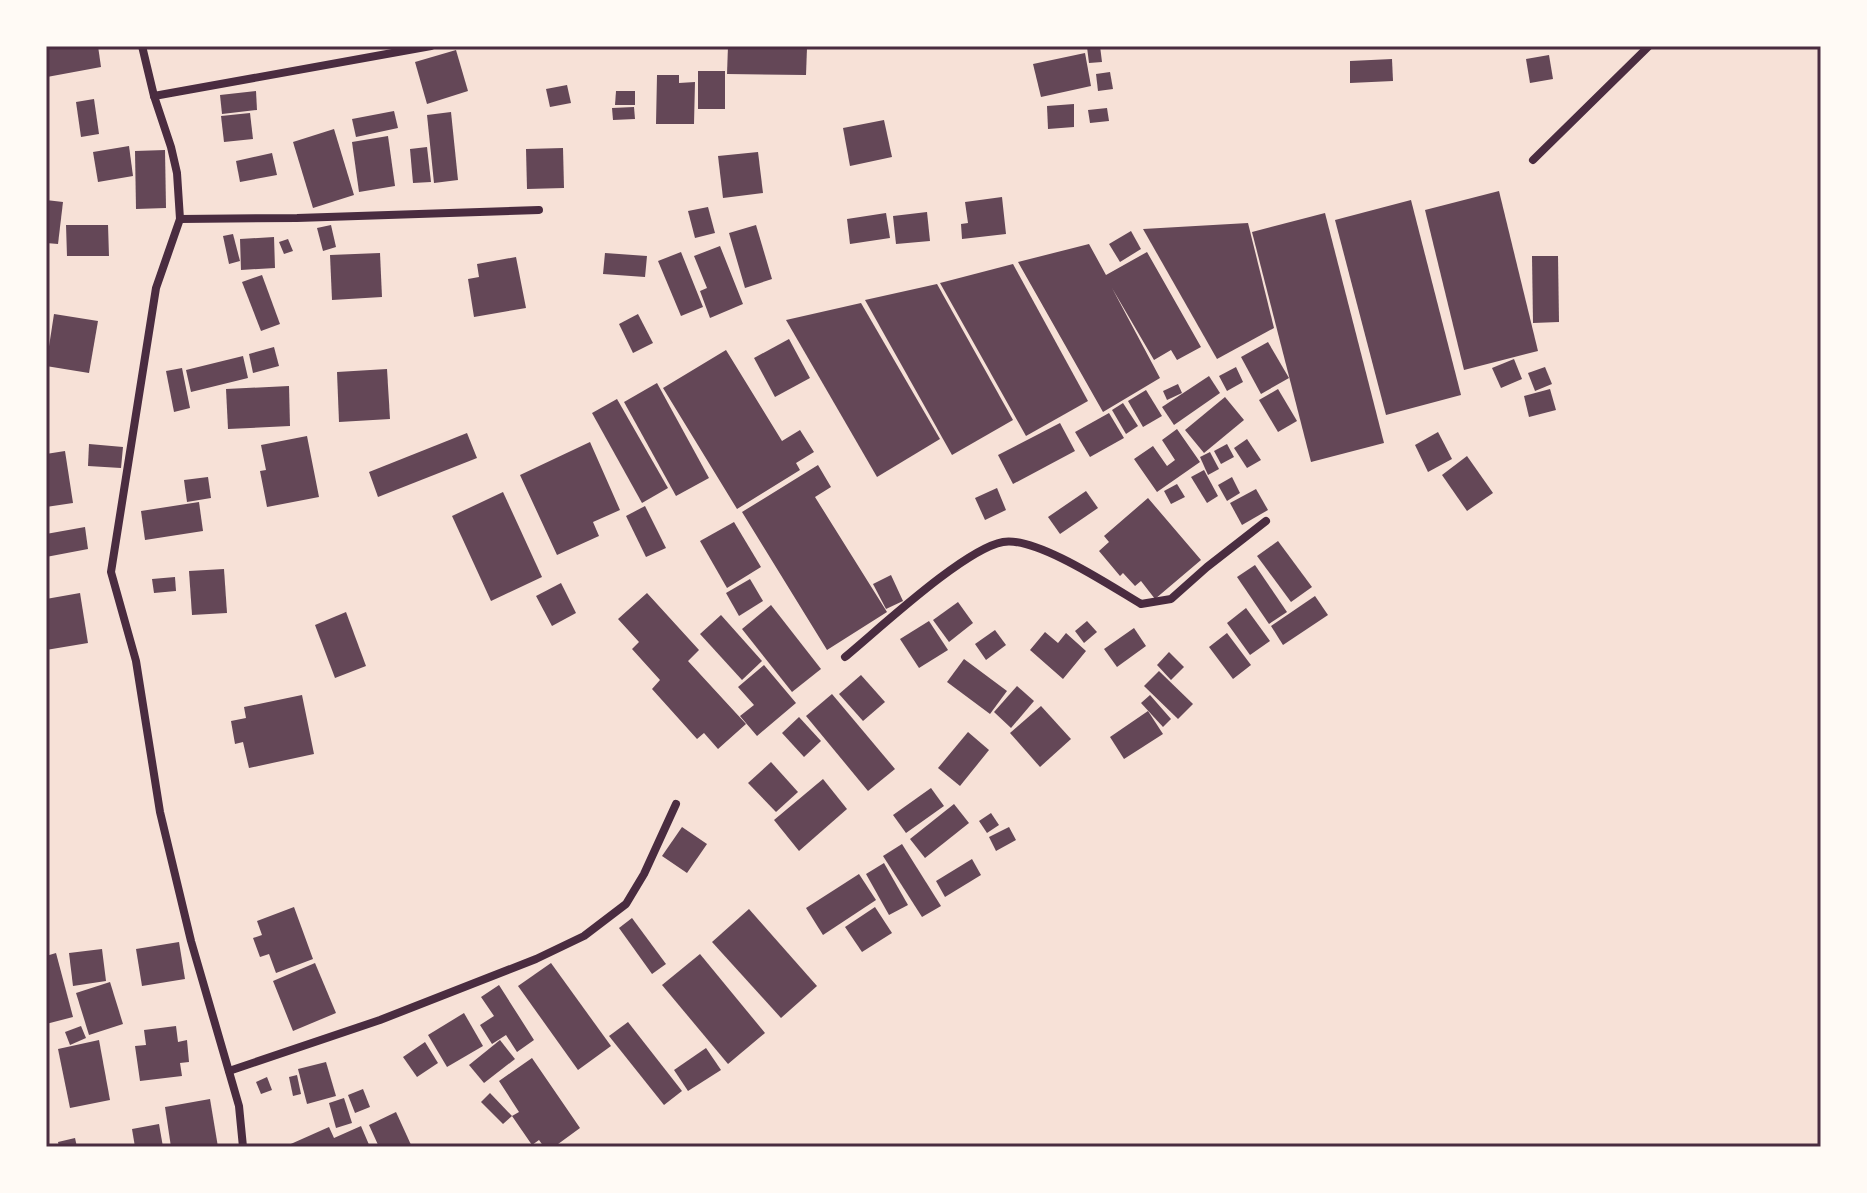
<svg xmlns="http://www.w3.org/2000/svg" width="1867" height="1193" font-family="Montserrat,sans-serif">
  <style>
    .building { fill: #644757 }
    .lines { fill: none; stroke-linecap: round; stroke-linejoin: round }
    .minor { stroke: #4a2c40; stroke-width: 8 }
    .neatline { fill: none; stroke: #4a2c40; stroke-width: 3 }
  </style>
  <rect width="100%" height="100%" fill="#f7e1d7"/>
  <!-- building -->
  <g class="building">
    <path d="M 46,46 L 98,46 L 101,67 L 47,77 Z"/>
    <path d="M 728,46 L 807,48 L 806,75 L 727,74 Z"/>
    <path d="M 1100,46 L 1102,62 L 1089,63 L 1087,47 Z"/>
    <path d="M 456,50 L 468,91 L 427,104 L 415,62 Z"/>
    <path d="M 1085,53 L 1091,86 L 1041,97 L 1033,64 Z"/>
    <path d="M 1549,55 L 1553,79 L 1530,83 L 1526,59 Z"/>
    <path d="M 1392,59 L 1393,81 L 1350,83 L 1350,61 Z"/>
    <rect x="698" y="71" width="27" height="38"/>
    <path d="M 1110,72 L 1113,89 L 1098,91 L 1096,74 Z"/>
    <path d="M 657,75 L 679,75 L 679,83 L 695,82 L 694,124 L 656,124 Z"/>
    <path d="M 567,85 L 571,103 L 550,107 L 546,89 Z"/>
    <path d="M 256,91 L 257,110 L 222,114 L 220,95 Z"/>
    <path d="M 616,91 L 635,91 L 635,105 L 615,105 Z"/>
    <path d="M 94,99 L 99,134 L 81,137 L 76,102 Z"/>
    <path d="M 1074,104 L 1074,127 L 1048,129 L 1047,106 Z"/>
    <path d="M 634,107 L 635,119 L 613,120 L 612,108 Z"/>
    <path d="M 1107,108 L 1109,121 L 1090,123 L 1088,110 Z"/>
    <path d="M 394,111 L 398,128 L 356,137 L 352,119 Z"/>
    <path d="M 451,112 L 458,180 L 434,183 L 427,115 Z"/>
    <path d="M 250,113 L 253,139 L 224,142 L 221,116 Z"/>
    <path d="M 884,120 L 892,157 L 850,166 L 843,128 Z"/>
    <path d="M 334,129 L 354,195 L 313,208 L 293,142 Z"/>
    <path d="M 388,136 L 395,186 L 359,192 L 352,142 Z"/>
    <path d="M 129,146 L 133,176 L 98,182 L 93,152 Z"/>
    <path d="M 427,147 L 431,182 L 413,183 L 410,149 Z"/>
    <path d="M 563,148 L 564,188 L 527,189 L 526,149 Z"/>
    <path d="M 165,150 L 166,208 L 136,209 L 135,151 Z"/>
    <path d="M 758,152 L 763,193 L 723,198 L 718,156 Z"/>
    <path d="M 272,153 L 277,175 L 240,182 L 236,161 Z"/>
    <path d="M 1499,191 L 1538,351 L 1464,370 L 1425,210 Z"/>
    <path d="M 1002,197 L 1006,234 L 962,239 L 961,224 L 968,223 L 965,202 Z"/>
    <path d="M 46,200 L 63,202 L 58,244 L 46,243 Z"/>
    <path d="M 1411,200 L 1461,395 L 1386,415 L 1335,220 Z"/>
    <path d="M 708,207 L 715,233 L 695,238 L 688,211 Z"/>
    <path d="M 927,212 L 930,241 L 896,244 L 893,216 Z"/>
    <path d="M 886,213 L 890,238 L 850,244 L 847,219 Z"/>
    <path d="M 1325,213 L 1384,443 L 1311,462 L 1252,232 Z"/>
    <path d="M 1248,223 L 1274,328 L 1217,359 L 1143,229 Z"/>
    <path d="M 66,225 L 108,225 L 109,256 L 67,256 Z"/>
    <path d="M 331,225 L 336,247 L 323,251 L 317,228 Z"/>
    <path d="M 756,225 L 772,279 L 745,288 L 729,233 Z"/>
    <path d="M 1131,231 L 1141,249 L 1120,262 L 1109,244 Z"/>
    <path d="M 233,234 L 240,261 L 229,264 L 223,236 Z"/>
    <path d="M 274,237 L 275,268 L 241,270 L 240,239 Z"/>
    <path d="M 288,239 L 293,251 L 284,254 L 279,242 Z"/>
    <path d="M 1089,244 L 1106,275 L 1147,252 L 1201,347 L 1177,360 L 1171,350 L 1154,360 L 1112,288 L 1160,378 L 1103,412 L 1018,262 Z"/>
    <path d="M 720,246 L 743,304 L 710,318 L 700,291 L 707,288 L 694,256 Z"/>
    <path d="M 681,252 L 703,307 L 681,316 L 658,261 Z"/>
    <path d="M 380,253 L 382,297 L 332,300 L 330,255 Z"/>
    <path d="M 605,253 L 647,256 L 645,277 L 603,274 Z"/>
    <path d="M 1532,256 L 1558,256 L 1559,322 L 1533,323 Z"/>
    <path d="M 516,257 L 526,308 L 474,317 L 468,279 L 479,277 L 477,264 Z"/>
    <path d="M 1013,264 L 1088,401 L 1026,436 L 940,283 Z"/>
    <path d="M 262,275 L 280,324 L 261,331 L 242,282 Z"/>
    <path d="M 937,284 L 1013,420 L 952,455 L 865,300 Z"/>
    <path d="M 861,303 L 940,439 L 877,477 L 786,320 Z"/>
    <path d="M 54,314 L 98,321 L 89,373 L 46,366 Z"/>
    <path d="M 638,314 L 653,343 L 633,353 L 619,324 Z"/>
    <path d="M 789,339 L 810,378 L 775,397 L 754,358 Z"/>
    <path d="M 1268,342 L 1289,378 L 1261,394 L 1241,357 Z"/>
    <path d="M 274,347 L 279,366 L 253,373 L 249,354 Z"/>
    <path d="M 726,350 L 782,441 L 800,430 L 814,452 L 796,463 L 800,470 L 737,509 L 663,388 Z"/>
    <path d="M 243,356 L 248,378 L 191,392 L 186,370 Z"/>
    <path d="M 1514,359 L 1522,379 L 1501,388 L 1492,368 Z"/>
    <path d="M 1236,367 L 1243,382 L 1227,391 L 1219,376 Z"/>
    <path d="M 1545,367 L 1552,384 L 1535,391 L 1528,373 Z"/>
    <path d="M 182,368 L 190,408 L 174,412 L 166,371 Z"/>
    <path d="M 387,369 L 390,419 L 339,422 L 337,372 Z"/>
    <path d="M 1209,376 L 1220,393 L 1174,425 L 1162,407 Z"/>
    <path d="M 657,383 L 709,478 L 676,496 L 624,402 Z"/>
    <path d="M 1178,384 L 1182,393 L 1167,400 L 1163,391 Z"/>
    <path d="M 289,386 L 290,426 L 228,429 L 226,389 Z"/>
    <path d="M 1278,389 L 1297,421 L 1278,432 L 1259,400 Z"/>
    <path d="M 1550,389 L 1556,410 L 1529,417 L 1524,396 Z"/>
    <path d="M 1146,390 L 1162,416 L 1143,427 L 1128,401 Z"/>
    <path d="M 1225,397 L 1244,420 L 1204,453 L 1185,430 Z"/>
    <path d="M 617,399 L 668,488 L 642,503 L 592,413 Z"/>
    <path d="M 1123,403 L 1138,426 L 1126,434 L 1112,410 Z"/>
    <path d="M 1109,413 L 1124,438 L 1090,457 L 1075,432 Z"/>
    <path d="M 1060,423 L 1075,451 L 1013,484 L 998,455 Z"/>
    <path d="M 1177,429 L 1200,462 L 1157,492 L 1134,459 L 1153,446 L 1167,466 L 1175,460 L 1162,440 Z"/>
    <path d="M 1438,432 L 1452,459 L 1428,472 L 1415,445 Z"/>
    <path d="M 467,433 L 477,458 L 378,497 L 369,472 Z"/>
    <path d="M 307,436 L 319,497 L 267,507 L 260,471 L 266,470 L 261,445 Z"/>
    <path d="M 1247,439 L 1261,460 L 1247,468 L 1234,448 Z"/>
    <path d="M 590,442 L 620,510 L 593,522 L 599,536 L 557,555 L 520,475 Z"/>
    <path d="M 89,444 L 123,447 L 121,468 L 88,466 Z"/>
    <path d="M 1227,444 L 1234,457 L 1221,464 L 1214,451 Z"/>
    <path d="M 65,451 L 73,503 L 46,507 L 46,454 Z"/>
    <path d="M 1210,452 L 1219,469 L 1208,475 L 1200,457 Z"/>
    <path d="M 1467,456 L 1493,493 L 1467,511 L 1442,475 Z"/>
    <path d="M 818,465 L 831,487 L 815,497 L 887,612 L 827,650 L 742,512 Z"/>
    <path d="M 1204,470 L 1218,496 L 1207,503 L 1191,477 Z"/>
    <path d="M 208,477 L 211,498 L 187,502 L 184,480 Z"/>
    <path d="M 1232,477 L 1240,493 L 1227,501 L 1218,485 Z"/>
    <path d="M 1177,484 L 1185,497 L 1171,504 L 1164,491 Z"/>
    <path d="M 997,488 L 1006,510 L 985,520 L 975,498 Z"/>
    <path d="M 1256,489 L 1268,510 L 1242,525 L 1230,503 Z"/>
    <path d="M 1086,491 L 1098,508 L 1060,534 L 1048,517 Z"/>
    <path d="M 503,492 L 542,577 L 491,601 L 452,516 Z"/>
    <path d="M 1148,498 L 1201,560 L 1155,599 L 1141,581 L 1135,586 L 1123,573 L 1120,576 L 1099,551 L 1109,542 L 1104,536 Z"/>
    <path d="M 199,502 L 203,531 L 145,540 L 141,511 Z"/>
    <path d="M 645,506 L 666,548 L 646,557 L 626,516 Z"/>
    <path d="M 734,522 L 761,567 L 727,588 L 700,541 Z"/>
    <path d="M 85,527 L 88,549 L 46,557 L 46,534 Z"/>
    <path d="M 1278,541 L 1312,587 L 1291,602 L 1257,556 Z"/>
    <path d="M 1255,565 L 1287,612 L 1269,624 L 1237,577 Z"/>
    <path d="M 224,569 L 227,613 L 192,615 L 189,571 Z"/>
    <path d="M 891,575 L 903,601 L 886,609 L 873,584 Z"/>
    <path d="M 175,577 L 176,591 L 154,593 L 152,579 Z"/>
    <path d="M 750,579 L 763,601 L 739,616 L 726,593 Z"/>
    <path d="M 561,583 L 576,613 L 552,626 L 536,596 Z"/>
    <path d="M 80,593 L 88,643 L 46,650 L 46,599 Z"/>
    <path d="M 647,593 L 699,650 L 688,661 L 746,724 L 718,749 L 704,733 L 697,739 L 652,689 L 660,680 L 632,649 L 639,642 L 618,619 Z"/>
    <path d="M 1315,596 L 1328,615 L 1283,645 L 1271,626 Z"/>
    <path d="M 958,602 L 973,623 L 949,642 L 933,620 Z"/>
    <path d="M 771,605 L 821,669 L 792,692 L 742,629 Z"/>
    <path d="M 1246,608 L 1270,641 L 1250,655 L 1227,623 Z"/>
    <path d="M 346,612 L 366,666 L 335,678 L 315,625 Z"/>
    <path d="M 721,615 L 762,661 L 742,680 L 700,634 Z"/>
    <path d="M 929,621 L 948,650 L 919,668 L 900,639 Z"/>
    <path d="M 1087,621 L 1097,632 L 1084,643 L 1075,631 Z"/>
    <path d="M 1134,628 L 1146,646 L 1117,667 L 1104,649 Z"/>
    <path d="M 995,630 L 1006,645 L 986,660 L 975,644 Z"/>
    <path d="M 1045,632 L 1058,643 L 1066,633 L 1086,651 L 1063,679 L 1030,650 Z"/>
    <path d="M 1227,633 L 1251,665 L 1233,679 L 1209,647 Z"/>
    <path d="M 1169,652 L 1184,667 L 1171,680 L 1157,665 Z"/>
    <path d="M 964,659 L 1007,691 L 990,714 L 947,682 Z"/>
    <path d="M 764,665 L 796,703 L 757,736 L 740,716 L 754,705 L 738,687 Z"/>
    <path d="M 1159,671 L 1193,704 L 1178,719 L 1144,686 Z"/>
    <path d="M 861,675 L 885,702 L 863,721 L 839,694 Z"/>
    <path d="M 1017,686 L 1034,701 L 1011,728 L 994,712 Z"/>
    <path d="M 832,694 L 895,769 L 868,791 L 806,716 Z"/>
    <path d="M 302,695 L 314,754 L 249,768 L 243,742 L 235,744 L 231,721 L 246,718 L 244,707 Z"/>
    <path d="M 1150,695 L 1171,719 L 1163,727 L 1141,703 Z"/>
    <path d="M 1041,706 L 1071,739 L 1040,767 L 1010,733 Z"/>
    <path d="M 1148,711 L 1163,734 L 1124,759 L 1110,737 Z"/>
    <path d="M 799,717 L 821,741 L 804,757 L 782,733 Z"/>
    <path d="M 968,732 L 989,750 L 960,786 L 938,768 Z"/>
    <path d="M 771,762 L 798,792 L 776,812 L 748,783 Z"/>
    <path d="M 823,779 L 847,809 L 799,851 L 774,820 Z"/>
    <path d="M 931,788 L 944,806 L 906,833 L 893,815 Z"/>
    <path d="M 954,804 L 969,823 L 925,858 L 910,839 Z"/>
    <path d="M 991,813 L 999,825 L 987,833 L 979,821 Z"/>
    <path d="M 682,827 L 707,844 L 687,873 L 662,856 Z"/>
    <path d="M 1009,827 L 1016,840 L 996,851 L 989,837 Z"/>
    <path d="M 902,844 L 941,906 L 922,917 L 883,856 Z"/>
    <path d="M 972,859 L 981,875 L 945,897 L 936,881 Z"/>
    <path d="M 884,863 L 908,905 L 889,915 L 866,874 Z"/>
    <path d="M 859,874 L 876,900 L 823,935 L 806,908 Z"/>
    <path d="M 294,907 L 313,959 L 276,973 L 269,954 L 260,957 L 253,938 L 262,935 L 257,921 Z"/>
    <path d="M 875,907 L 892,933 L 862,952 L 845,927 Z"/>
    <path d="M 749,909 L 817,986 L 781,1018 L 712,942 Z"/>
    <path d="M 632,918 L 666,964 L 652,974 L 619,928 Z"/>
    <path d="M 179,942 L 185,979 L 142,986 L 136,949 Z"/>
    <path d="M 102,949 L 106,981 L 73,986 L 69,953 Z"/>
    <path d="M 56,953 L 73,1017 L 46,1024 L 46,956 Z"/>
    <path d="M 700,954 L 765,1033 L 728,1064 L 662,985 Z"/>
    <path d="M 315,963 L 336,1013 L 293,1031 L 273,981 Z"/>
    <path d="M 551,963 L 611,1046 L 578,1070 L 518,986 Z"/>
    <path d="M 110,982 L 123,1024 L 89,1035 L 76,993 Z"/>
    <path d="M 499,985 L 534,1040 L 517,1052 L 506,1035 L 492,1044 L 480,1025 L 494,1016 L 481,997 Z"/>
    <path d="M 464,1013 L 483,1046 L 447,1067 L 428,1035 Z"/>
    <path d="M 628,1022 L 682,1091 L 664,1105 L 609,1036 Z"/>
    <path d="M 81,1026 L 86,1038 L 70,1045 L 65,1032 Z"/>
    <path d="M 176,1026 L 178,1042 L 187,1040 L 189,1062 L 180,1063 L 182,1076 L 140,1081 L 135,1046 L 146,1045 L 144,1030 Z"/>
    <path d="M 99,1040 L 110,1100 L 70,1108 L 58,1049 Z"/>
    <path d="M 500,1040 L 515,1059 L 484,1083 L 469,1065 Z"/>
    <path d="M 425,1042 L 438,1063 L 417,1077 L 403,1057 Z"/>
    <path d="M 706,1048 L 721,1070 L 688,1091 L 674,1070 Z"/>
    <path d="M 532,1058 L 580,1128 L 554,1147 L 544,1147 L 539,1140 L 532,1145 L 512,1116 L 519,1112 L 499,1081 Z"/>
    <path d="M 326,1062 L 336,1096 L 307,1104 L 298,1069 Z"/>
    <path d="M 297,1075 L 301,1094 L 293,1096 L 289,1077 Z"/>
    <path d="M 267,1077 L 272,1090 L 261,1094 L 256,1082 Z"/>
    <path d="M 363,1089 L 370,1107 L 355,1113 L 348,1095 Z"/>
    <path d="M 490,1093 L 512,1116 L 503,1124 L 481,1102 Z"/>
    <path d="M 344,1098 L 352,1123 L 336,1128 L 329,1103 Z"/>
    <path d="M 210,1099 L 218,1147 L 171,1147 L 165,1107 Z"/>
    <path d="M 396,1112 L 412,1147 L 379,1147 L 369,1125 Z"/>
    <path d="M 159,1124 L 163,1147 L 135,1147 L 132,1129 Z"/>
    <path d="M 361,1126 L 370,1147 L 284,1147 L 329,1127 L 334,1138 Z"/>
    <path d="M 75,1138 L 77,1147 L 59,1147 L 58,1142 Z"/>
  </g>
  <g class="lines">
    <!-- minor -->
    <g class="minor">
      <path d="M 142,46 L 154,96 L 171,147 L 177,173 L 180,219 L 156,288 L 111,572 L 136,661 L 160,812 L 191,941 L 239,1106 L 243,1147"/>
      <path d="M 154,96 L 431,46"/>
      <path d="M 1533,160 L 1649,46"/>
      <path d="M 180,219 L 297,218 L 539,210"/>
      <path d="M 845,657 C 878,630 964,549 1003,542 C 1036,536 1112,587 1141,604 L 1171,599 L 1207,567 L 1266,521"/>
      <path d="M 229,1071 L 380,1020 L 536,959 L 584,936 L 626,904 L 644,874 L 676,804"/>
    </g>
  </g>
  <!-- border -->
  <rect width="1867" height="1193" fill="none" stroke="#fffaf5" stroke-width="96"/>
  <rect x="48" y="48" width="1771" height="1097" class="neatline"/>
</svg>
